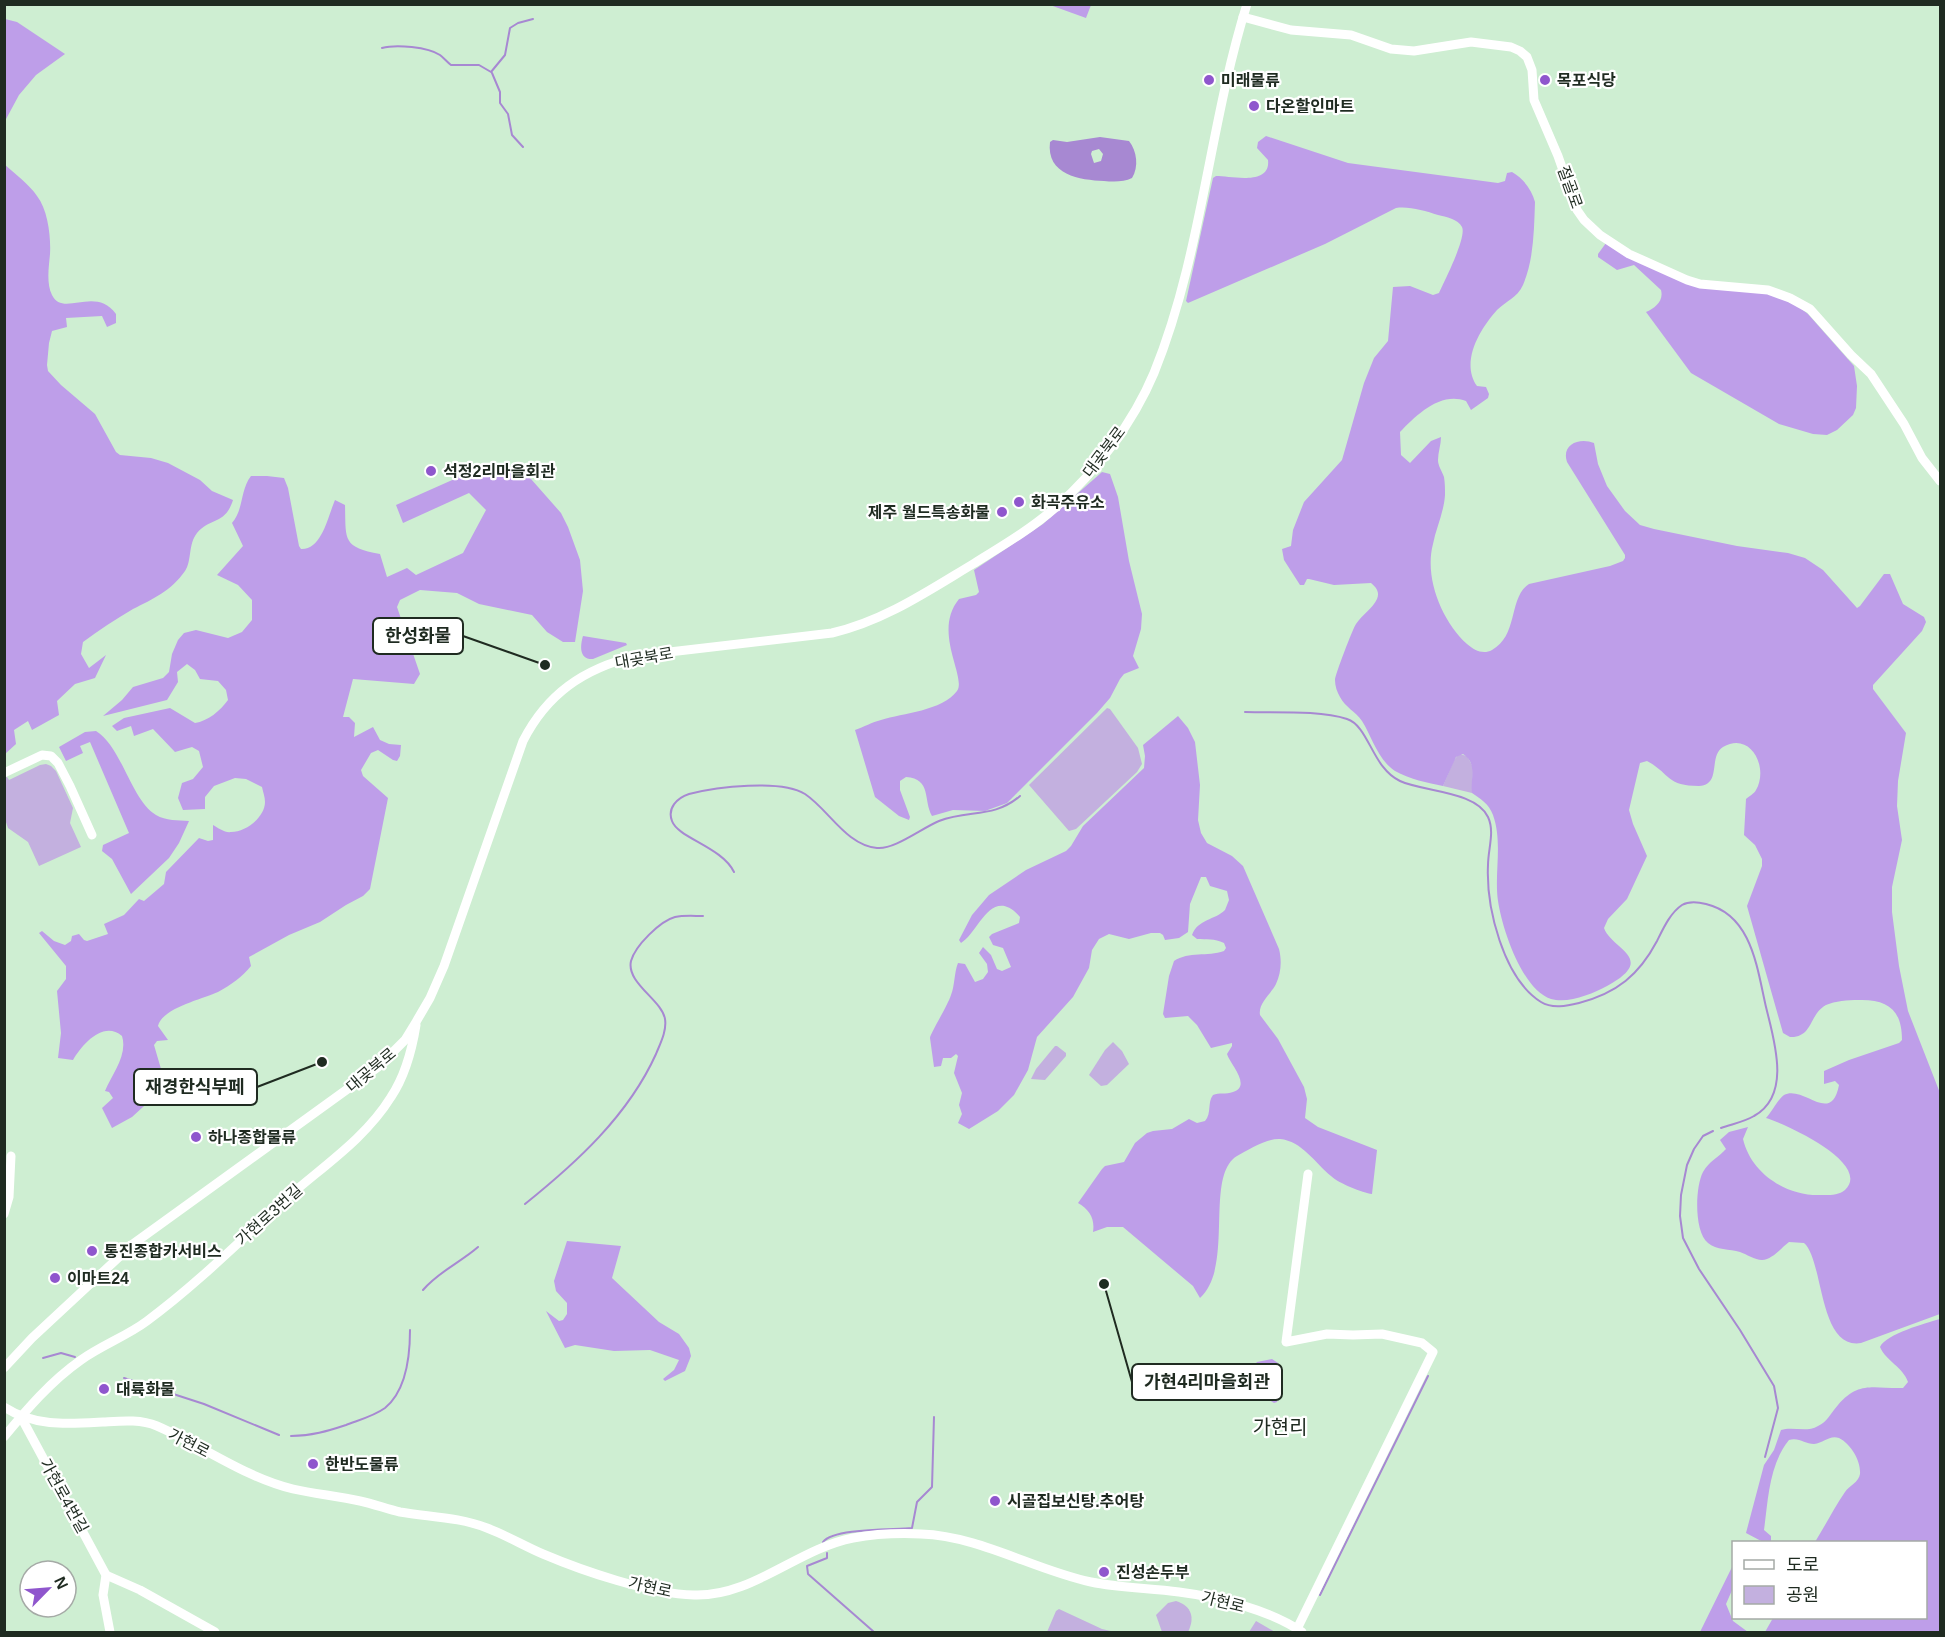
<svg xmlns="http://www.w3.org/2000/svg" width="1945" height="1637" font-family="Arial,'Noto Sans KR',sans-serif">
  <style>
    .green { fill: #c3b0df }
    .forest { fill: #be9ee9 }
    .water { fill: #a788d2; fill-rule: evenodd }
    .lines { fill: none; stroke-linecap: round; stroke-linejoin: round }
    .stream { stroke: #a788d2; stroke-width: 2 }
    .minor { stroke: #fff; stroke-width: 9 }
    .poi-dot { fill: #8f56cd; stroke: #fff; stroke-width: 2 }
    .labels { text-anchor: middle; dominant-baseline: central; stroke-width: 4.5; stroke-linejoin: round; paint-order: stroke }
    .poi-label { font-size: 16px; font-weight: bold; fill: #1f2b21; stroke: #fff; text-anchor: start }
    .street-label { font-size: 16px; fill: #1f2b21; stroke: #fff }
    .quarter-label { font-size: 20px; fill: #1f2b21; stroke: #fff }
    .leader { fill: none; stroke: #1f2b21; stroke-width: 2 }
    .callout-dot { fill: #1f2b21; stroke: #fff; stroke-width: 2 }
    .callout { fill: #fff; stroke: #1f2b21; stroke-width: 2 }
    .callout-label { font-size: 18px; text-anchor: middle; font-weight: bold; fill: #1f2b21 }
  </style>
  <rect width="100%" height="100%" fill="#ceeed2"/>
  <!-- green -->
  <g class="green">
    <path d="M 1107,708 L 1110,709 L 1138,748 L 1142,764 L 1137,772 L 1076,829 L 1069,831 L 1029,785 Z"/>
    <path d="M 1459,754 L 1467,756 L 1473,767 L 1472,793 L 1443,786 L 1454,760 Z"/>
    <path d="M 46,764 L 51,766 L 56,771 L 73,808 L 70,823 L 81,847 L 39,866 L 28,842 L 8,828 L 5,819 L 4,778 L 7,777 L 9,780 L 40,765 Z"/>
    <path d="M 1113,1042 L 1122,1051 L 1129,1064 L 1107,1085 L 1101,1086 L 1089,1075 L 1105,1050 Z"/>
    <path d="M 1055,1046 L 1057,1046 L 1066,1053 L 1066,1056 L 1045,1080 L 1031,1079 L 1036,1069 Z"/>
    <path d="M 1176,1601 C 1192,1606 1195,1618 1188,1632 L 1162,1632 L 1156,1615 L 1168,1603 Z"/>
    <path d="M 1059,1609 L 1102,1629 L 1115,1632 L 1047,1632 L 1056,1611 Z"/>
    <path d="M 1256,1621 L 1275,1632 L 1249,1632 Z"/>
  </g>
  <!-- forest -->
  <g class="forest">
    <path d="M 1050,5 L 1091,5 L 1086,18 Z"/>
    <path d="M 5,19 L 17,22 L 65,54 L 36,75 L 19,95 L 5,121 Z"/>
    <path d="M 1266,136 L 1348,163 L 1498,183 L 1505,181 L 1507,173 L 1512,172 C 1523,178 1532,190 1535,202 C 1534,230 1534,259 1523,285 C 1517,298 1506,301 1497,310 C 1480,329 1460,362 1477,386 L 1486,387 L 1489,394 L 1488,398 L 1471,410 L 1466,401 C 1441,391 1416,415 1400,432 L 1401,455 L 1410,463 L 1431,441 L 1441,437 C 1441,445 1438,452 1438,460 C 1438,466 1442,471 1444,477 C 1445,483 1445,489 1445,495 C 1444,512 1436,528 1433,544 C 1424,578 1442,621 1467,644 C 1474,650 1483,655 1492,650 C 1519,635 1508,598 1529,584 L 1610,566 L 1623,561 L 1625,558 L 1625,555 L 1567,462 C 1561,444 1580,437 1594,443 L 1598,464 L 1607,486 L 1625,511 L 1640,525 L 1654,529 L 1737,546 L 1788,553 L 1805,558 L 1823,570 L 1857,608 L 1860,606 L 1884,574 L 1890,574 L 1903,604 L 1924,617 L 1926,622 L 1922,631 L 1873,685 L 1873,689 L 1906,733 L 1898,781 L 1897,806 L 1902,840 L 1892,887 L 1892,912 L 1899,966 L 1908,1011 L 1940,1093 L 1940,1314 L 1861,1343 C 1818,1350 1824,1260 1804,1243 L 1789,1242 C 1781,1248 1773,1259 1762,1260 C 1755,1260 1746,1254 1740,1252 C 1730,1249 1716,1250 1708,1243 C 1694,1232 1695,1187 1703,1172 C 1709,1161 1719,1157 1726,1149 L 1720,1140 L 1729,1132 L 1748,1127 L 1743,1139 C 1751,1173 1785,1195 1818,1195 C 1827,1195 1838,1196 1845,1190 C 1873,1163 1783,1123 1766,1118 C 1772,1112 1778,1099 1784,1095 C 1804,1085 1831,1126 1839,1085 L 1835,1081 L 1824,1084 L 1824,1071 L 1849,1060 L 1899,1043 L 1902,1040 C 1902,1009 1887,999 1858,1000 C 1848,1000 1835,1001 1826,1005 C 1809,1014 1813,1038 1790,1037 L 1783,1033 L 1747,906 L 1762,866 L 1762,859 L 1755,845 L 1744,835 L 1746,799 C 1749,796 1754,794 1756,790 C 1769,768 1751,731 1723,747 C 1708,756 1722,785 1699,786 C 1666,786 1671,774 1647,761 L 1640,763 L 1629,810 L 1633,824 L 1647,856 L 1627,899 L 1608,919 L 1604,928 C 1612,950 1658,958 1607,986 C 1592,994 1568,1004 1551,999 C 1522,990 1502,928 1498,901 C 1494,873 1503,843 1493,815 C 1489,804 1481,799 1472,793 C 1470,778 1478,764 1463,754 L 1456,757 L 1443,786 C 1428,783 1409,779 1395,771 C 1378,760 1372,737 1362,721 C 1356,712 1345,707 1340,697 C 1337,692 1335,686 1335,680 C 1335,675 1353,628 1356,624 C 1362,615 1373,608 1377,599 C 1380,592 1376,587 1371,583 L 1334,585 L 1309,579 L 1307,579 L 1304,585 L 1300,585 L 1284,560 L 1282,549 L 1291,546 L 1293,530 L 1304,502 L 1342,460 L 1364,383 L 1374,358 L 1388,341 L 1393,287 L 1410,286 L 1433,295 L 1439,293 C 1444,282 1467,237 1462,227 C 1458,219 1446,217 1438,215 C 1425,211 1409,206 1396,208 L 1325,244 L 1188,303 L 1186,301 L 1213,178 L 1216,176 C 1231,176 1271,186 1268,160 L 1257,148 L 1258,142 Z"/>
    <path d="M 4,164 C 14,173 30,185 37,196 C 48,210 51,237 50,254 C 49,266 46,283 52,295 C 63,318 95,285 116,314 L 116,323 L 107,327 L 102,316 L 66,318 L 67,327 L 52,331 L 49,343 L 47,365 L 48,371 L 61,385 L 95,414 L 116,452 L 120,455 L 151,458 L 168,463 L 200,480 L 212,491 L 233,500 C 225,525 211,517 197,533 C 188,544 192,561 185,571 C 171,591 153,599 133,609 C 116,619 99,630 83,642 L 81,654 L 89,668 L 106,655 L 95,678 L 75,684 L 57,701 L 59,715 L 32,730 L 28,721 L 14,730 L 16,744 L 5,754 Z"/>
    <path d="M 1606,243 L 1689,284 L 1772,294 L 1799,307 L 1808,314 L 1854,366 L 1857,386 L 1856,408 L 1853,415 L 1837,430 L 1827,435 L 1813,434 L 1779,424 L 1691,373 L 1646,312 C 1655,308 1664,301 1661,290 L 1634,265 L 1617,270 L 1598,257 L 1598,254 Z"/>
    <path d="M 496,470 L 522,473 L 531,479 L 561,513 L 568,527 L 580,560 L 583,591 L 575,642 L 563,642 L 547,632 L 532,615 L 479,604 L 457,593 L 420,590 L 400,600 L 397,607 L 420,674 L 414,684 L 353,679 L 343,717 L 349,717 L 355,723 L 354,737 L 373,727 L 380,740 L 389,744 L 401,745 L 400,756 L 397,761 L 393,760 L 378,750 L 371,753 L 361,770 L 363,776 L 388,798 L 370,889 L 363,896 L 346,905 L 320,922 L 289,935 L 249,957 L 251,966 C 242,977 231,985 218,992 C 203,999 162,1008 158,1026 L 168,1040 L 157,1041 L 154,1045 L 166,1086 L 132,1117 L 112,1128 L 102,1108 L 113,1098 L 109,1092 L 105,1091 C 112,1074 128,1055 122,1036 C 103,1020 82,1045 73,1060 L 58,1058 L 61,1033 L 57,991 L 66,979 L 66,966 L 39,933 L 42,931 L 54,941 L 65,945 L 71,941 L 72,936 L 79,934 L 84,940 L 87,941 L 108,934 L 104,924 L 124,915 L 139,899 L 144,901 L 164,884 L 166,872 L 199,838 L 208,841 L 213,840 L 213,825 C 218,828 225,833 231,832 C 246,832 265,817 265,802 C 265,797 263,792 262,787 L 246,779 L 235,778 L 214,786 L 205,797 L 205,809 L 183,810 L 178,798 L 182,783 L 193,779 L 203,767 L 199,751 L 192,747 L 175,752 L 153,729 L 134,736 L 131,726 L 117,731 L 112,726 L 124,718 L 170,708 L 195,723 C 208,721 220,711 228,700 L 226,690 L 218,681 L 200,679 L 195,670 L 187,664 L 177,672 L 178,682 L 167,700 L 103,716 L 122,700 L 133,687 L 163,678 L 169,672 L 172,654 L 178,640 L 184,633 L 196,630 L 228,638 L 242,632 L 252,620 L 252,600 L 238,585 L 217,575 L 243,546 L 232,523 C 244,509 240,490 251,476 L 267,476 L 284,478 L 288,488 L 299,546 L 301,549 C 322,550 328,516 335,500 L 345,505 C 346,540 342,547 380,554 L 387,577 L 407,568 L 416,575 L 463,553 L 486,510 L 469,493 L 403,523 L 396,505 L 459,477 Z"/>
    <path d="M 1102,472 L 1110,474 L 1118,497 L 1129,561 L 1142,614 L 1141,629 L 1133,656 L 1139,668 L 1124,674 L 1120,679 L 1110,698 L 1097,713 L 1007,803 L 985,811 L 953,810 L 932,816 C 923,800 932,779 906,777 L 900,781 L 900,790 L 910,817 L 909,820 L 899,816 L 875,797 L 855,730 C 864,727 872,722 881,720 C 903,713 942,711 957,691 C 967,677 932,632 959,599 L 976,595 L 979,592 L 974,570 L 1043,524 Z"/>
    <path d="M 583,636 L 626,643 L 627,645 L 593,659 C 579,660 580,646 583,636 Z"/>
    <path d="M 1178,716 L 1188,728 L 1195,742 L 1200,785 L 1198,820 L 1201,833 L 1207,843 L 1232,856 L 1243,866 L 1279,949 C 1282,961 1281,973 1276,984 C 1271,994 1258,1003 1260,1015 L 1278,1039 L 1304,1087 L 1307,1099 L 1305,1118 L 1318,1127 L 1377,1150 L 1372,1194 C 1363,1193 1338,1183 1331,1176 C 1315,1163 1302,1141 1280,1139 C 1267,1138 1248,1150 1237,1156 C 1204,1176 1235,1266 1200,1298 L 1193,1286 L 1123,1227 L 1107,1227 L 1093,1232 C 1095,1219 1090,1210 1078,1203 L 1102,1169 L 1105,1166 L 1124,1162 L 1135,1143 L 1147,1133 L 1153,1131 L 1172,1129 L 1189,1119 L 1197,1123 L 1205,1121 C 1212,1113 1207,1103 1213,1095 C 1219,1092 1226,1095 1233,1092 C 1252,1086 1230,1064 1227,1054 L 1232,1046 L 1232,1043 L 1211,1048 L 1197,1025 L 1188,1016 L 1165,1018 L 1163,1014 L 1169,976 L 1174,961 C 1189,951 1207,957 1224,951 L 1226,948 L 1224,943 C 1214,938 1207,940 1197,939 L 1192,935 C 1198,919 1215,920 1225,910 L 1229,900 L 1227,891 L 1210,886 L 1206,877 L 1201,877 L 1190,904 L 1188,932 L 1179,938 L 1165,940 L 1163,935 L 1160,933 L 1151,933 L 1129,939 L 1109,934 L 1099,939 L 1092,950 L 1089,968 L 1073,997 L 1037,1037 L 1028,1070 L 1014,1095 L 998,1111 L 969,1129 L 958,1123 L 962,1114 L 959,1105 L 962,1093 L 954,1073 L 958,1056 L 956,1054 L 951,1058 L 943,1058 L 941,1066 L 934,1067 L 930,1038 C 930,1034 948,1005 951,995 C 955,985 954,973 958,963 L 965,964 L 975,982 L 983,979 L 988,972 L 987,964 L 979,953 L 983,947 L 991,955 L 997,969 L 1002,971 L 1011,967 L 1003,948 L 993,945 L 989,937 L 992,934 L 1019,923 L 1020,917 C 991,884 978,934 961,943 L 959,940 L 972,915 L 989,895 L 1026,870 L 1066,851 L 1071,846 L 1083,826 L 1144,768 L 1145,756 L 1143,745 Z"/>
    <path d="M 96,731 C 122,747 131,800 156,815 C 166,821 178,820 189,821 L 179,843 L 169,858 L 131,894 L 112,859 L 102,851 L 103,845 L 129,833 L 90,742 L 80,746 L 83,753 L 66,761 L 59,747 L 85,732 Z"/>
    <path d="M 567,1241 L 621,1246 L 612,1278 L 659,1322 L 679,1334 L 689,1348 L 691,1356 L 685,1371 L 665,1381 L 663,1379 L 674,1370 L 679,1360 L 650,1350 L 614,1351 L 575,1345 L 565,1348 L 546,1311 L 559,1321 L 563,1320 L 567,1314 L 567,1303 L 556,1291 L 554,1281 Z"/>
    <path d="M 1940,1319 L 1940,1632 L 1765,1632 L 1773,1618 L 1926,1618 L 1926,1542 L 1815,1542 C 1825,1526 1834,1508 1845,1492 C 1849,1486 1859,1482 1860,1474 C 1861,1461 1851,1444 1839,1438 C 1829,1435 1824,1443 1814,1444 C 1805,1444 1799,1437 1789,1440 C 1769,1464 1768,1501 1764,1530 L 1771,1536 L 1771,1542 L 1763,1542 L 1746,1533 L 1764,1465 L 1774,1450 L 1781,1430 C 1793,1426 1806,1433 1818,1426 C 1827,1422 1831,1413 1838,1405 C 1859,1380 1875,1389 1903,1388 L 1908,1382 C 1903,1367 1886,1361 1880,1347 C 1886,1334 1926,1323 1940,1319 Z"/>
    <path d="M 1272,1359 L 1278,1363 L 1278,1398 L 1277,1402 L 1274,1403 C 1262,1396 1255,1381 1252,1368 L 1257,1362 Z"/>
    <path d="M 1733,1565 L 1733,1588 L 1726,1604 L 1733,1621 L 1748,1632 L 1700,1632 Z"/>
  </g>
  <!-- water -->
  <path class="water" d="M 1100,137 L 1129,141 C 1137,151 1139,167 1132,178 C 1124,182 1114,182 1104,181 C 1080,180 1046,175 1050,142 L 1053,140 L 1067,142 ZM 1099,149 L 1103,154 L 1101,161 L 1094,163 L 1091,154 L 1092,151 Z"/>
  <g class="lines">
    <!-- stream -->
    <g class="stream">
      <path d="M 382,48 C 396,44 428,47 440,55 C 444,58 447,62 451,65 L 479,65 L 491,72 L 505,55 L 510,28 L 518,23 L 533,19"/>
      <path d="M 492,73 L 500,92 L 500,103 L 508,114 L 512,135 L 523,147"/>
      <path d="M 1245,712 C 1275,713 1319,710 1347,719 C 1369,726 1372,768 1400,781 C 1424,792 1476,791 1488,817 C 1495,832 1488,849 1488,865 C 1486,907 1503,978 1541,1002 C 1552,1009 1567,1006 1579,1003 C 1617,993 1639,975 1657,941 C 1663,929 1670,913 1682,905 C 1689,901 1698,902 1706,904 C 1752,915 1757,968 1766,1007 C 1774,1040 1792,1095 1754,1116 C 1744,1122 1732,1124 1721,1128"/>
      <path d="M 734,872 C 722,847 678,838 672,821 C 667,808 677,798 689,794 C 716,787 781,779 805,794 C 829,810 846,845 877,848 C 894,850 922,828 939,821 C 969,809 993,819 1020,796"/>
      <path d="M 1713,1131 L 1703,1136 L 1694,1149 L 1687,1165 L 1681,1195 L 1680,1216 L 1683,1238 L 1699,1269 L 1740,1330 L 1774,1386 L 1778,1408 L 1765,1457"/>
      <path d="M 525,1204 C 576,1163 628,1116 656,1054 C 660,1044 667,1031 665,1019 C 662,1000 626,983 631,961 C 635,946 660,921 675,917 C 684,915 694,916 703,916"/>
      <path d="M 423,1290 C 438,1272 461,1262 478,1247"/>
      <path d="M 43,1358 L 61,1353 L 75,1357"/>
      <path d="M 124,1378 L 204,1404 L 279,1435"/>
      <path d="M 291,1436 C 311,1436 328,1431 346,1425 C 359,1420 374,1416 385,1408 C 407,1390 410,1355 410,1330"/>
      <path d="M 823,1542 C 834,1528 894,1530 912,1528 L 917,1502 L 932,1487 L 934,1417"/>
      <path d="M 827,1553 L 827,1558 L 807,1566 L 808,1574 L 874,1632"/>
      <path d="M 1320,1595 L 1428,1376"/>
    </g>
    <!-- minor -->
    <g class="minor">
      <path d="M 1243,17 L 1291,30 L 1351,35 L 1391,49 L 1414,51 L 1471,42 L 1511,47 L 1520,51 L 1527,57 L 1532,70 L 1534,100 L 1558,156 L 1577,210 L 1584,220 L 1600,235 L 1629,254 L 1687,280 L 1700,284 L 1768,290 L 1790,298 L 1810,309 L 1851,355 L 1871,374 L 1904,424 L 1922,458 L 1940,481"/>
      <path d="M 4,773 L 42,755 L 51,756 L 58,763 L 70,786 L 92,835"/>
      <path d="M 4,1214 L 9,1197 L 11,1156"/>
      <path d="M 4,1368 L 32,1338 L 133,1244 L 378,1067 L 405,1040 L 416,1022 L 430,998 L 444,966 L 523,741 C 547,694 583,669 635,656 L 832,633 C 884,621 928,591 973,564 C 1002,546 1031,529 1056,507 C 1096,472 1133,423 1154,373 C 1202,255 1209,125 1247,4"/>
      <path d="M 4,1407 C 35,1427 68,1424 103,1422 C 121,1421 140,1419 157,1426 C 203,1446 244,1477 293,1489 C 315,1494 338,1496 360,1501 C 374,1504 387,1509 400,1512 C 429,1517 459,1517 487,1528 C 506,1535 524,1546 543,1554 C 583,1571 650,1594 694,1595 C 752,1597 797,1549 853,1538 C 875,1534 899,1533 921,1534 C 980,1536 1034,1570 1091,1582 C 1120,1588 1150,1588 1179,1592 C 1218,1597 1270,1610 1302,1632"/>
      <path d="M 21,1417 L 106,1575 L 103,1595 L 110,1632"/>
      <path d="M 4,1437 C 27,1409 51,1381 81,1360 C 102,1345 127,1336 147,1321 C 197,1284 241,1240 287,1198 C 323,1166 365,1139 391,1097 C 405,1076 412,1050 416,1025"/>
      <path d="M 106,1575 L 140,1590 L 215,1632"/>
      <path d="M 1297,1629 L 1433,1352 L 1422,1343 L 1382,1334 L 1353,1335 L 1327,1334 L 1286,1342 L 1308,1174"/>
    </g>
  </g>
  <!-- markers -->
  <g class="poi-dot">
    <circle cx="1209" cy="80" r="6"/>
    <circle cx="1545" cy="80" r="6"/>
    <circle cx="1254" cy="106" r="6"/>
    <circle cx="431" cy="471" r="6"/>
    <circle cx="1019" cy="502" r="6"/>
    <circle cx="1002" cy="512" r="6"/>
    <circle cx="196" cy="1137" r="6"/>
    <circle cx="92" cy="1251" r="6"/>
    <circle cx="55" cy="1278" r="6"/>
    <circle cx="104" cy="1389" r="6"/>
    <circle cx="313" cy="1464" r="6"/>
    <circle cx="995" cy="1501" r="6"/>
    <circle cx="1104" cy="1572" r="6"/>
  </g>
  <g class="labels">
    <!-- poi labels -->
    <g class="poi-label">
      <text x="1221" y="80">미래물류</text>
      <text x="1557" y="80">목포식당</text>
      <text x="1266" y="106">다온할인마트</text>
      <text x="443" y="471">석정2리마을회관</text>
      <text x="1031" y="502">화곡주유소</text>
      <text x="990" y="512" text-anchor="end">제주 월드특송화물</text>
      <text x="208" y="1137">하나종합물류</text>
      <text x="104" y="1251">통진종합카서비스</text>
      <text x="67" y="1278">이마트24</text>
      <text x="116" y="1389">대륙화물</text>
      <text x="325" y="1464">한반도물류</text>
      <text x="1007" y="1501">시골집보신탕.추어탕</text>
      <text x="1116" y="1572">진성손두부</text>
    </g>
    <!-- street labels -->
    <g class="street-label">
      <text transform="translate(1570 187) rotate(70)">절골로</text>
      <text transform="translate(1104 452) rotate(-53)">대곶북로</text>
      <text transform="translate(644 658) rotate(-10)">대곶북로</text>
      <text transform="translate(371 1070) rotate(-40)">대곶북로</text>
      <text transform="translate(269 1215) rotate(-42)">가현로3번길</text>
      <text transform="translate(189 1443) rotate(27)">가현로</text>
      <text transform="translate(64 1496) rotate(61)">가현로4번길</text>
      <text transform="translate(650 1587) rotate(13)">가현로</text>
      <text transform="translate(1223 1602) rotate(14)">가현로</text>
    </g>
    <!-- quarter labels -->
    <g class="quarter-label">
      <text x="1280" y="1427">가현리</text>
    </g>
  </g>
  <!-- callouts -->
  <path class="leader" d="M545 665L463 636M322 1062L257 1087M1104 1284L1132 1382"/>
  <g class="callout-dot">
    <circle cx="545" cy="665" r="6"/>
    <circle cx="322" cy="1062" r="6"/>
    <circle cx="1104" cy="1284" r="6"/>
  </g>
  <g class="callout">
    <rect x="373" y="618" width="90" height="36" rx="6"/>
    <rect x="134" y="1069" width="123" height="36" rx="6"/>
    <rect x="1132" y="1364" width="150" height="36" rx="6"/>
  </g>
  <g class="callout-label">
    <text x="418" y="642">한성화물</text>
    <text x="195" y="1093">재경한식부페</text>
    <text x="1207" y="1388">가현4리마을회관</text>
  </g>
  <!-- border -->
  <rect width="1945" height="1637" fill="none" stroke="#1f2b21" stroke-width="12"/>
  <!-- legend -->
  <rect x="1732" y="1541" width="195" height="78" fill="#ffffff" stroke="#a5aaa6" stroke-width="1.5"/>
  <rect x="1744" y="1560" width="30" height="9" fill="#ffffff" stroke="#a5aaa6" stroke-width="1.5"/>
  <text x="1786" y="1571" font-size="18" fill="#1f2b21">도로</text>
  <rect x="1744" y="1586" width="30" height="18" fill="#c3b0df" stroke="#a5aaa6" stroke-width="1.5"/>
  <text x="1786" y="1601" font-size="18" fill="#1f2b21">공원</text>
  <!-- north arrow -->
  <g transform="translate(48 1589) rotate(65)"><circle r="28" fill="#ffffff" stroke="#a5aaa6" stroke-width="1.5"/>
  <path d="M0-4.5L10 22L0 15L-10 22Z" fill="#8f56cd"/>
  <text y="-9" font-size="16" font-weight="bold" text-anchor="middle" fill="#1f2b21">N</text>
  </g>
</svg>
